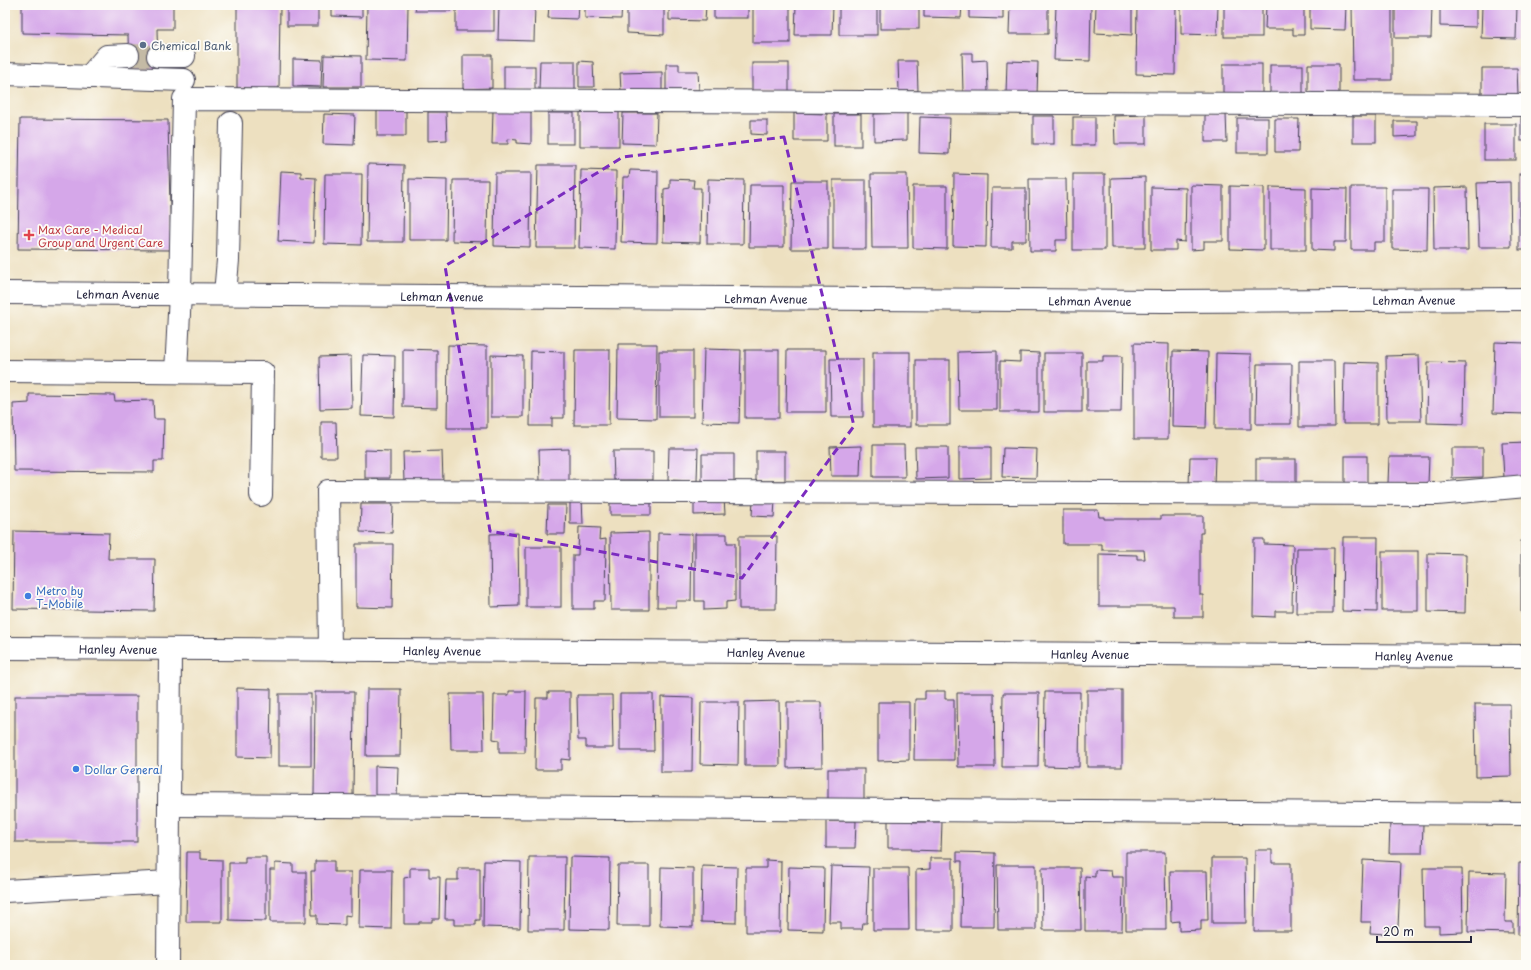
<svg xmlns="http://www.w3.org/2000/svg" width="1531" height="970" font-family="'Playpen Sans',sans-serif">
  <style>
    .building { fill: #d5a7e9 }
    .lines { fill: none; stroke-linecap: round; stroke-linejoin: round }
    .minor-tunnel { stroke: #c4baa5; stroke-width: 22; stroke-dasharray: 22 11; stroke-linecap: butt }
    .minor-casing { stroke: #403e4f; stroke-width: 24 }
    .minor { stroke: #fff; stroke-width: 22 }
    .marked { fill: none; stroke: #7b2cbf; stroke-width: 3; stroke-dasharray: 8 5; stroke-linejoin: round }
    .service-dot { fill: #5c6f8a; stroke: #fdfcf7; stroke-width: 1.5 }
    .health-dot { fill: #e0444e; stroke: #fdfcf7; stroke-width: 1.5 }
    .shop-dot { fill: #3f7fe0; stroke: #fdfcf7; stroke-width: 1.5 }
    .labels { text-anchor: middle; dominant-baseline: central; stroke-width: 3.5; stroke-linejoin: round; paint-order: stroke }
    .service-label { font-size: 11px; fill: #4e5e75; stroke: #fdfcf7; text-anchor: start }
    .health-label { font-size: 11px; fill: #be3a42; stroke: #fdfcf7; text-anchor: start }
    .street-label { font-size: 11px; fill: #22223b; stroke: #fdfcf7 }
    .shop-label { font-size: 11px; fill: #366cbe; stroke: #fdfcf7; text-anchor: start }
  </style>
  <rect width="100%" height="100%" fill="#fdfcf7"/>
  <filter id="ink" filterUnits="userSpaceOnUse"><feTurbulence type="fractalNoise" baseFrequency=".025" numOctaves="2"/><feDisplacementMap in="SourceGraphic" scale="8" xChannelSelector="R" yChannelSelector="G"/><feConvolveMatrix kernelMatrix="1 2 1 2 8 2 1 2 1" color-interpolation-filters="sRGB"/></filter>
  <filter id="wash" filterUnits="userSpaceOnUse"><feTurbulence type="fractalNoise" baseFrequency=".012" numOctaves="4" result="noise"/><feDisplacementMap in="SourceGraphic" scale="16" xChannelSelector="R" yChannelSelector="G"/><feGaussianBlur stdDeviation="0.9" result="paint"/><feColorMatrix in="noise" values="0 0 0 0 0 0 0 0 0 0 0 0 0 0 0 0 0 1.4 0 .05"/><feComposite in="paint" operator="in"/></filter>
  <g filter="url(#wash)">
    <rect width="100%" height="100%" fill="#ede0c0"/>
    <g id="blocks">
      <!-- building -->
      <g class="building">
        <path d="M 22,5 L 173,5 L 173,29 L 157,29 L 158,69 L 129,69 L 128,35 L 22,33 Z"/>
        <path d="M 237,5 L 280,5 L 279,88 L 237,88 Z"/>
        <rect x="287" y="5" width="31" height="21"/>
        <path d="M 332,5 L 362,5 L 362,17 L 332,16 Z"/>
        <path d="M 367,5 L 408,5 L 407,61 L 366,60 Z"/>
        <path d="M 416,5 L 451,5 L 451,11 L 415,11 Z"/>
        <rect x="456" y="5" width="38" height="26"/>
        <path d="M 499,5 L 535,5 L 534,41 L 498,40 Z"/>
        <path d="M 549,5 L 579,5 L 578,19 L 548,18 Z"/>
        <path d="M 585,5 L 622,5 L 621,19 L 585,18 Z"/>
        <path d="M 627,5 L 664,5 L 664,35 L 627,33 Z"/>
        <path d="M 669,5 L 706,5 L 705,21 L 669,20 Z"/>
        <rect x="714" y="5" width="34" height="13"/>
        <rect x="753" y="5" width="37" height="38"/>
        <path d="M 796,5 L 833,5 L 832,35 L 795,35 Z"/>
        <rect x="839" y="5" width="38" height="30"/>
        <rect x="880" y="5" width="39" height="24"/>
        <path d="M 924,5 L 962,5 L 961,18 L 924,17 Z"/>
        <path d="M 969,5 L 1003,5 L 1003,19 L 969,18 Z"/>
        <path d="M 1010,5 L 1048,5 L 1048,34 L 1009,34 Z"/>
        <path d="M 1056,5 L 1091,5 L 1090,61 L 1054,60 Z"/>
        <path d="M 1096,5 L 1132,5 L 1132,35 L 1095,33 Z"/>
        <path d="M 1137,5 L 1176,5 L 1175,75 L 1136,74 Z"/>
        <path d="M 1181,5 L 1218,5 L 1217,35 L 1181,34 Z"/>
        <rect x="1224" y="5" width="38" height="32"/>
        <path d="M 1266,5 L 1304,5 L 1304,35 L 1293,35 L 1293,29 L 1265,29 Z"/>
        <path d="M 1310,5 L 1346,5 L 1345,30 L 1310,29 Z"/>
        <path d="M 1352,5 L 1392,5 L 1392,80 L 1353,80 Z"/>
        <path d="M 1395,5 L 1432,5 L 1431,38 L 1395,38 Z"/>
        <path d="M 1440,5 L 1476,5 L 1476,27 L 1440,26 Z"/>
        <path d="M 1482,5 L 1517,5 L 1516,39 L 1481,38 Z"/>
        <path d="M 962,53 L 972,53 L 972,61 L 987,60 L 988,93 L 963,93 Z"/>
        <path d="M 324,55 L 361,56 L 361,87 L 323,87 Z"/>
        <path d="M 463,55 L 492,55 L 492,88 L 463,89 Z"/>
        <path d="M 293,59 L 322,60 L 321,87 L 293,86 Z"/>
        <path d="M 540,61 L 575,61 L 575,91 L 539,90 Z"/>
        <path d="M 579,61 L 593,62 L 594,87 L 579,87 Z"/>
        <path d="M 898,61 L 917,61 L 918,91 L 899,91 Z"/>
        <path d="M 1007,61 L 1038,62 L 1037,95 L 1006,94 Z"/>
        <rect x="752" y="63" width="37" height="28"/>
        <path d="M 666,64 L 679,64 L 679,71 L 698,71 L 699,90 L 666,90 Z"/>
        <rect x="1223" y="64" width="39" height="29"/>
        <path d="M 1308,64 L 1339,64 L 1339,93 L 1308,94 Z"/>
        <rect x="1270" y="65" width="33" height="29"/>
        <rect x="504" y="66" width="31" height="24"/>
        <path d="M 1482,68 L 1517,68 L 1518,95 L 1482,95 Z"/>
        <path d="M 662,72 L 662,91 L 621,91 L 620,73 Z"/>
        <rect x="377" y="109" width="29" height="27"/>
        <path d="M 493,110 L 531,111 L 531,144 L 517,143 L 517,140 L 508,139 L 508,144 L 492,144 Z"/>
        <path d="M 428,112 L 446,112 L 447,140 L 428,141 Z"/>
        <rect x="580" y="112" width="39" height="34"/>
        <rect x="548" y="113" width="26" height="31"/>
        <path d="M 623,113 L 657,113 L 656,144 L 622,143 Z"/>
        <path d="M 794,113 L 827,114 L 827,141 L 794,141 Z"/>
        <path d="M 907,113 L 907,140 L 874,141 L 874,114 Z"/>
        <path d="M 324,114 L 355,115 L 354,145 L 323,144 Z"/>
        <rect x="834" y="114" width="27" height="32"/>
        <path d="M 1205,114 L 1226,114 L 1227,142 L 1205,142 Z"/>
        <path d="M 1146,115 L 1146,144 L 1115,144 L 1114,116 Z"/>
        <rect x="1033" y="116" width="21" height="28"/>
        <rect x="1353" y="116" width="23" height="26"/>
        <path d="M 920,117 L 950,118 L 949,154 L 919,153 Z"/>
        <rect x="1073" y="117" width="22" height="28"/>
        <rect x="1237" y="118" width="31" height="35"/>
        <rect x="1521" y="118" width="5" height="23"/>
        <path d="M 20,119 L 168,120 L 171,250 L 18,249 Z"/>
        <path d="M 1275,119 L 1299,119 L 1298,152 L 1275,152 Z"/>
        <path d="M 751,120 L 767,120 L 767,135 L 751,134 Z"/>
        <path d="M 1394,121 L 1417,121 L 1417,136 L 1394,137 Z"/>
        <rect x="1484" y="124" width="32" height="36"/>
        <path d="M 368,164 L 404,165 L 403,242 L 367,242 Z"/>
        <path d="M 538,165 L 575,165 L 574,248 L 536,248 Z"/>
        <path d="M 581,170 L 616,171 L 615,249 L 579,248 Z"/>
        <path d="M 630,170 L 658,171 L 657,243 L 621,242 L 623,177 L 629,177 Z"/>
        <path d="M 281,171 L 301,172 L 301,177 L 316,178 L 314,243 L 278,241 Z"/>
        <path d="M 495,173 L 531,173 L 530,247 L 494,246 Z"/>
        <path d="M 325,174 L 362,174 L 361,245 L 324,244 Z"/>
        <path d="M 871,174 L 907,174 L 908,248 L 872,248 Z"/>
        <path d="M 954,174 L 987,175 L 986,247 L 953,246 Z"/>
        <rect x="1073" y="174" width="32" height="76"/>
        <rect x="1519" y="174" width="7" height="76"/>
        <path d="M 1145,177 L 1145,248 L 1112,248 L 1111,178 Z"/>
        <path d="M 409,179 L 447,180 L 446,240 L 409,240 Z"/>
        <path d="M 670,179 L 694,180 L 693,188 L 701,188 L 700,243 L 663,242 L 664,189 L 670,188 Z"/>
        <path d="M 708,179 L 744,180 L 743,244 L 707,244 Z"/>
        <path d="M 1029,179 L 1066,179 L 1067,240 L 1056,240 L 1056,251 L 1030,251 Z"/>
        <path d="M 453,180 L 488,180 L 487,242 L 452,241 Z"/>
        <rect x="833" y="180" width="33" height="69"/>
        <path d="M 792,181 L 828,181 L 828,249 L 791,249 Z"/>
        <path d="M 1510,182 L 1511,247 L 1479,247 L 1477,183 Z"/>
        <path d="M 750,185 L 784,185 L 784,247 L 749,247 Z"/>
        <path d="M 1191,185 L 1223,186 L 1223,241 L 1204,241 L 1204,249 L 1191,250 Z"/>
        <path d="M 913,186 L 947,186 L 947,249 L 913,248 Z"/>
        <path d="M 1230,186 L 1264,187 L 1264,250 L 1230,249 Z"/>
        <path d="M 1151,187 L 1186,188 L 1185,242 L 1176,241 L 1176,250 L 1151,250 Z"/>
        <path d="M 1270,187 L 1306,188 L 1306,250 L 1270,250 Z"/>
        <path d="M 1351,187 L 1385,187 L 1385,242 L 1374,242 L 1374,250 L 1351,250 Z"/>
        <path d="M 1467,187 L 1468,250 L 1434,250 L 1433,188 Z"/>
        <path d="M 992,188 L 1026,188 L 1026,241 L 1012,241 L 1012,248 L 991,248 Z"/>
        <path d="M 1312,188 L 1347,189 L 1346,242 L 1334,242 L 1334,251 L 1312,250 Z"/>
        <path d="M 1392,189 L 1428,189 L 1427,250 L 1392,249 Z"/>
        <path d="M 1495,342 L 1526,343 L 1526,414 L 1493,413 Z"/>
        <path d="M 1134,343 L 1169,344 L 1168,439 L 1134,439 Z"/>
        <path d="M 618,344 L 657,344 L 656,419 L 617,418 Z"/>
        <path d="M 448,345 L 487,346 L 487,428 L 447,428 Z"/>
        <path d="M 403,349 L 437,350 L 437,408 L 403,407 Z"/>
        <path d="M 704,349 L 741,350 L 739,423 L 702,422 Z"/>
        <path d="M 575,350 L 610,350 L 609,425 L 574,425 Z"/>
        <rect x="745" y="350" width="34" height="68"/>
        <path d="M 787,350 L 826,350 L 826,412 L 786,412 Z"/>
        <path d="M 531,351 L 564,352 L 564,418 L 552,418 L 552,426 L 530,426 Z"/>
        <rect x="659" y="351" width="34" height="66"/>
        <path d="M 997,351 L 997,410 L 959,410 L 958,352 Z"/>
        <path d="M 1173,351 L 1208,352 L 1206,428 L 1172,427 Z"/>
        <rect x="873" y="352" width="37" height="75"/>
        <path d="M 1020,352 L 1039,353 L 1039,412 L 1000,412 L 1000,361 L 1020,362 Z"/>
        <rect x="1044" y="353" width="38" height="59"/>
        <path d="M 1216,353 L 1251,354 L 1251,429 L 1215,429 Z"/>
        <path d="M 363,355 L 395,356 L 394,417 L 361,416 Z"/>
        <path d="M 491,355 L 523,356 L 523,417 L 491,417 Z"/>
        <path d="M 1419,355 L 1421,421 L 1387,421 L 1386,356 Z"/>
        <path d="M 351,356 L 352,408 L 320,409 L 319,357 Z"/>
        <path d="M 1103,356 L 1122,356 L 1121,412 L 1087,412 L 1087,361 L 1103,361 Z"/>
        <path d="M 830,359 L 863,359 L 863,417 L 831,417 Z"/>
        <rect x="916" y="360" width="34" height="65"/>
        <path d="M 1299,361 L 1334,361 L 1335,427 L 1299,427 Z"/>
        <path d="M 1344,362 L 1378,363 L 1378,424 L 1343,424 Z"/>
        <path d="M 1428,362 L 1465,363 L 1464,424 L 1427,423 Z"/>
        <path d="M 1257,364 L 1292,364 L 1291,424 L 1256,424 Z"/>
        <path d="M 29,394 L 114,395 L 115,401 L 153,400 L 154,419 L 164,419 L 163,461 L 154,461 L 154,472 L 14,471 L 13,404 L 29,403 Z"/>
        <path d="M 321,422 L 336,422 L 337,457 L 321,457 Z"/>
        <path d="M 1526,442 L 1526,477 L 1504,478 L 1502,443 Z"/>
        <path d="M 873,445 L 904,445 L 905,477 L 873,477 Z"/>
        <path d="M 861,446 L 860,476 L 831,476 L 830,447 Z"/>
        <path d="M 915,447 L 948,447 L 948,478 L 916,479 Z"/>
        <path d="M 959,447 L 991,447 L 991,478 L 959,479 Z"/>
        <path d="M 669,448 L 698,448 L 697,481 L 668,480 Z"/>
        <path d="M 1003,448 L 1037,449 L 1036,478 L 1002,477 Z"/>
        <path d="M 1452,448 L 1483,448 L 1483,477 L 1452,478 Z"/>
        <path d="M 569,449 L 569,481 L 540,481 L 539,450 Z"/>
        <path d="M 365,450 L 390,451 L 390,478 L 365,478 Z"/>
        <path d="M 442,451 L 443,481 L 404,482 L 403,452 Z"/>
        <path d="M 613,451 L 653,451 L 653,480 L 614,480 Z"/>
        <rect x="756" y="451" width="29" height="30"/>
        <path d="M 702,454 L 734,454 L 734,483 L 702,484 Z"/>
        <rect x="1345" y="456" width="22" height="29"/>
        <path d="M 1190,457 L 1215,457 L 1214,486 L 1189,485 Z"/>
        <path d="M 1389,457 L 1429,457 L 1428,484 L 1388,483 Z"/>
        <rect x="1256" y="459" width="40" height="27"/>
        <path d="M 570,497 L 582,497 L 583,524 L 570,524 Z"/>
        <path d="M 610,497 L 651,498 L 651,515 L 610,515 Z"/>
        <path d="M 724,498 L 725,514 L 694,515 L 694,499 Z"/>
        <path d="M 753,499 L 775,500 L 774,517 L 752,516 Z"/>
        <path d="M 361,504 L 393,504 L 392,533 L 360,532 Z"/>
        <path d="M 548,505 L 566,505 L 565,534 L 547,534 Z"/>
        <path d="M 1063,510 L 1098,510 L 1099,517 L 1104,517 L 1104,519 L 1161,519 L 1161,516 L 1203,516 L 1203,533 L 1200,533 L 1200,595 L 1203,595 L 1203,617 L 1174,617 L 1174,606 L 1099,606 L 1099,554 L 1137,555 L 1137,559 L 1145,559 L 1144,550 L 1102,550 L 1102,544 L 1063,544 Z"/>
        <path d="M 579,527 L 600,528 L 599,540 L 606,539 L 605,601 L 594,601 L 594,609 L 573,609 L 573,555 L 578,555 Z"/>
        <path d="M 14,531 L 109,533 L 108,559 L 155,559 L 154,611 L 13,609 Z"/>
        <path d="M 649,532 L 649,610 L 611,610 L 610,533 Z"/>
        <path d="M 518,533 L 519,606 L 491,607 L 490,534 Z"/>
        <path d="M 658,533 L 692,534 L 691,601 L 676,601 L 676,607 L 657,607 Z"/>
        <path d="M 695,534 L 727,534 L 727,543 L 735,543 L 735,601 L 726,602 L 726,609 L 704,610 L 704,601 L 695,601 Z"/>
        <path d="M 739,536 L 777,536 L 776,609 L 739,609 Z"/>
        <path d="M 1343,537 L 1378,537 L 1377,612 L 1342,611 Z"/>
        <path d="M 1254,539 L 1264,539 L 1264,544 L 1293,545 L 1292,611 L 1275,611 L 1275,617 L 1253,616 Z"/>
        <rect x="1521" y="541" width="5" height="72"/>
        <path d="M 356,544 L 393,544 L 392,608 L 356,607 Z"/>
        <rect x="526" y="547" width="35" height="60"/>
        <path d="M 1297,548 L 1334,548 L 1333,613 L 1296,613 Z"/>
        <rect x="1382" y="551" width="36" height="60"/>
        <path d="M 1428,553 L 1466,554 L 1465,613 L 1428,612 Z"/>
        <path d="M 237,688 L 271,689 L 270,758 L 237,757 Z"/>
        <path d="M 367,689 L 401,689 L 400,756 L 366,756 Z"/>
        <rect x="1087" y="690" width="35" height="77"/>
        <path d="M 509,691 L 526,691 L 525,753 L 499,753 L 499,740 L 493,739 L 494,695 L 509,695 Z"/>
        <path d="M 925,691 L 945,691 L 945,699 L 954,699 L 954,760 L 914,760 L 915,699 L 925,699 Z"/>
        <path d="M 315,692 L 354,692 L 353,798 L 314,797 Z"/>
        <path d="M 548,692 L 570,692 L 570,760 L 561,759 L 561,770 L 535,770 L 536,698 L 548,698 Z"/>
        <path d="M 1045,692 L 1080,692 L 1079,767 L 1044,766 Z"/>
        <path d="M 957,693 L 994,693 L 995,767 L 958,767 Z"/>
        <path d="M 1003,693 L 1039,693 L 1038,767 L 1002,767 Z"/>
        <rect x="279" y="694" width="32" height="72"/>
        <path d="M 450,694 L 483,694 L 484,750 L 451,750 Z"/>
        <path d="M 620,694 L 653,694 L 654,751 L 620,751 Z"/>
        <path d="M 577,695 L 612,695 L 613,748 L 586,748 L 586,740 L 578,740 Z"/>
        <rect x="15" y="696" width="122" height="146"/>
        <path d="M 661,697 L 693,698 L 692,772 L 661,772 Z"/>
        <path d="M 779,701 L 780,766 L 745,766 L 745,702 Z"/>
        <path d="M 701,702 L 739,702 L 738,765 L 700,764 Z"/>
        <path d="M 787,702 L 821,702 L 822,767 L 787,768 Z"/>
        <path d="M 878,702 L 909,702 L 909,760 L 878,761 Z"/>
        <path d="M 1475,704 L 1510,704 L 1511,776 L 1476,777 Z"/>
        <path d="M 375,766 L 398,767 L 397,798 L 375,798 Z"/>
        <rect x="828" y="769" width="36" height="34"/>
        <path d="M 888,819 L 912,819 L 912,822 L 942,822 L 941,851 L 911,850 L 911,848 L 888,848 Z"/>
        <path d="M 826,821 L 856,821 L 855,848 L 826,848 Z"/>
        <path d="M 1390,823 L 1423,824 L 1422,853 L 1389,853 Z"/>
        <path d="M 1255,850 L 1272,850 L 1272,863 L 1291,863 L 1291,931 L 1254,931 Z"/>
        <path d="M 187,852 L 200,852 L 200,859 L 222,860 L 222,922 L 186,922 Z"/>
        <path d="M 957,852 L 995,853 L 994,927 L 961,927 L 962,861 L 957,861 Z"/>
        <path d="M 1126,852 L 1165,852 L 1166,930 L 1126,930 Z"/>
        <path d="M 245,857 L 266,857 L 266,921 L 229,920 L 229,863 L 245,863 Z"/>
        <path d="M 529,857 L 565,857 L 564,930 L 528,930 Z"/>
        <path d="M 570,857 L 610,858 L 609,930 L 569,929 Z"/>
        <path d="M 930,858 L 953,858 L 953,931 L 916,931 L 916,870 L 930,869 Z"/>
        <path d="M 1212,858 L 1245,858 L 1246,923 L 1212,923 Z"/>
        <path d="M 766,860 L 781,861 L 780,932 L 746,932 L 746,868 L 766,868 Z"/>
        <path d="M 1363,860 L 1401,862 L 1398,927 L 1386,927 L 1386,934 L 1370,933 L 1371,922 L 1361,922 Z"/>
        <path d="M 315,861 L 334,861 L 334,872 L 351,872 L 351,916 L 345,915 L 345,925 L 317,924 L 317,915 L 312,915 L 311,871 L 315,871 Z"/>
        <path d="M 484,861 L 521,862 L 520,928 L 483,927 Z"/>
        <path d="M 275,863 L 293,864 L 293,872 L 306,872 L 306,922 L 270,922 L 270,870 L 275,870 Z"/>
        <path d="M 1519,863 L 1526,863 L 1526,936 L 1518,935 Z"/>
        <path d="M 618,865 L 649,865 L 649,926 L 617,926 Z"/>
        <path d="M 997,865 L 1036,865 L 1036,930 L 998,930 Z"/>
        <path d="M 702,866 L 737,867 L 736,923 L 701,922 Z"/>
        <path d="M 831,866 L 869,867 L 867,923 L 863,923 L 862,929 L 841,929 L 841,922 L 829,922 Z"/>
        <path d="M 661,867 L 693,868 L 693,927 L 660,926 Z"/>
        <path d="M 789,867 L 824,868 L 823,931 L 788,930 Z"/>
        <path d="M 410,868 L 429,868 L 429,877 L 440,877 L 439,919 L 432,919 L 432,922 L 419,922 L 419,924 L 404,924 L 404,878 L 410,877 Z"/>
        <path d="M 458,868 L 480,868 L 480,920 L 476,920 L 476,925 L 454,925 L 454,919 L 445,919 L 446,880 L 458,880 Z"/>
        <path d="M 873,868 L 908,868 L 909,930 L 873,930 Z"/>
        <path d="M 1042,868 L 1080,868 L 1081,930 L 1043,930 Z"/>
        <path d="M 1423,868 L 1462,868 L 1463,932 L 1439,933 L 1439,926 L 1424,926 Z"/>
        <path d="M 360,870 L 392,870 L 391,929 L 359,928 Z"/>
        <path d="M 1095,870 L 1111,871 L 1112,877 L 1123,877 L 1122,931 L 1085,931 L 1085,876 L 1095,877 Z"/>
        <path d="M 1170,871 L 1207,871 L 1208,920 L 1201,920 L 1201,930 L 1179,931 L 1179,921 L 1171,922 Z"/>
        <path d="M 1469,872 L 1506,873 L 1505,922 L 1513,922 L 1513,933 L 1468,932 Z"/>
      </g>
    </g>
  </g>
  <g filter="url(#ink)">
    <use href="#blocks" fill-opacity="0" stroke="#403e4f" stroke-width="1"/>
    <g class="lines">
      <!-- minor-tunnel -->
      <path class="minor-tunnel" d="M 128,55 L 158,56"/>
      <defs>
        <g id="minor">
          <path d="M 158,56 L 184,56"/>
          <path d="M 5,74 L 184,80"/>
          <path d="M 89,77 L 107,56 L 128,55"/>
          <path id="s1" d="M 5,293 L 1165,301 L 1526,299"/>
          <path d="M 225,294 L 228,260 L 231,123"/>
          <path d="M 5,371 L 263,373 L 261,495"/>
          <path d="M 176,372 L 180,294 L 184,99 L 1526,105"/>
          <path id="s2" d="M 5,648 L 1526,656"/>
          <path d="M 170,649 L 169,805 L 1526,814"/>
          <path d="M 330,650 L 328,491 L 1437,494 L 1526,486"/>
          <path d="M 5,891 L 169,882"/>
          <path d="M 168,965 L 169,805"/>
        </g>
      </defs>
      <!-- minor casing -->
      <use href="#minor" class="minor-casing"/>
      <!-- minor -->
      <use href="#minor" class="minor"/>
    </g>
  </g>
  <!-- marked area -->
  <path class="marked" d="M 784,137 L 854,426 L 742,578 L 490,531 L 445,266 L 623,157 Z"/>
  <!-- markers -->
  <circle class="service-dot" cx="143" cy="45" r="4"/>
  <path class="health-dot" d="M27 229h4v4h4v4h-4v4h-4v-4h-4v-4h4z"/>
  <g class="shop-dot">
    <circle cx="28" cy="596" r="4"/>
    <circle cx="76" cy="769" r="4"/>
  </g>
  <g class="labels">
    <!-- service labels -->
    <g class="service-label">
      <text x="151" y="45">Chemical Bank</text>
    </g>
    <!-- health labels -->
    <g class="health-label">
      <text x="38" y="229">Max Care - Medical<tspan x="38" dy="13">Group and Urgent Care</tspan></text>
    </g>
    <!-- street labels -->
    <g class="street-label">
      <text stroke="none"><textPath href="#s1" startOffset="113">Lehman Avenue</textPath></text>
      <text stroke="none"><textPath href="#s1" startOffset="437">Lehman Avenue</textPath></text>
      <text stroke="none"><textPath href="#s1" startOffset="761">Lehman Avenue</textPath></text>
      <text stroke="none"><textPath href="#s1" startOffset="1409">Lehman Avenue</textPath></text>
      <text stroke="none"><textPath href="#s1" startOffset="1085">Lehman Avenue</textPath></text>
      <text stroke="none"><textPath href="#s2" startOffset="113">Hanley Avenue</textPath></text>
      <text stroke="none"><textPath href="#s2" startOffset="437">Hanley Avenue</textPath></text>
      <text stroke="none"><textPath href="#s2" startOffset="761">Hanley Avenue</textPath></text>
      <text stroke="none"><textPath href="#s2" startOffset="1085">Hanley Avenue</textPath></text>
      <text stroke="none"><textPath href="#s2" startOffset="1409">Hanley Avenue</textPath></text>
    </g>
    <!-- shop labels -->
    <g class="shop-label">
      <text x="36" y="590">Metro by<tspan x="36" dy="13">T-Mobile</tspan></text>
      <text x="84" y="769">Dollar General</text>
    </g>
  </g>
  <!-- margin -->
  <rect width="1531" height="970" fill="none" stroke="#fdfcf7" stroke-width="20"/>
  <!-- scale -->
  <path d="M1377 936v6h94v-6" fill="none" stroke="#22223b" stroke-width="2"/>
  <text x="1383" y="936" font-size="12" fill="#22223b" stroke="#fdfcf7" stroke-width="3" paint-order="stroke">20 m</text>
</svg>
